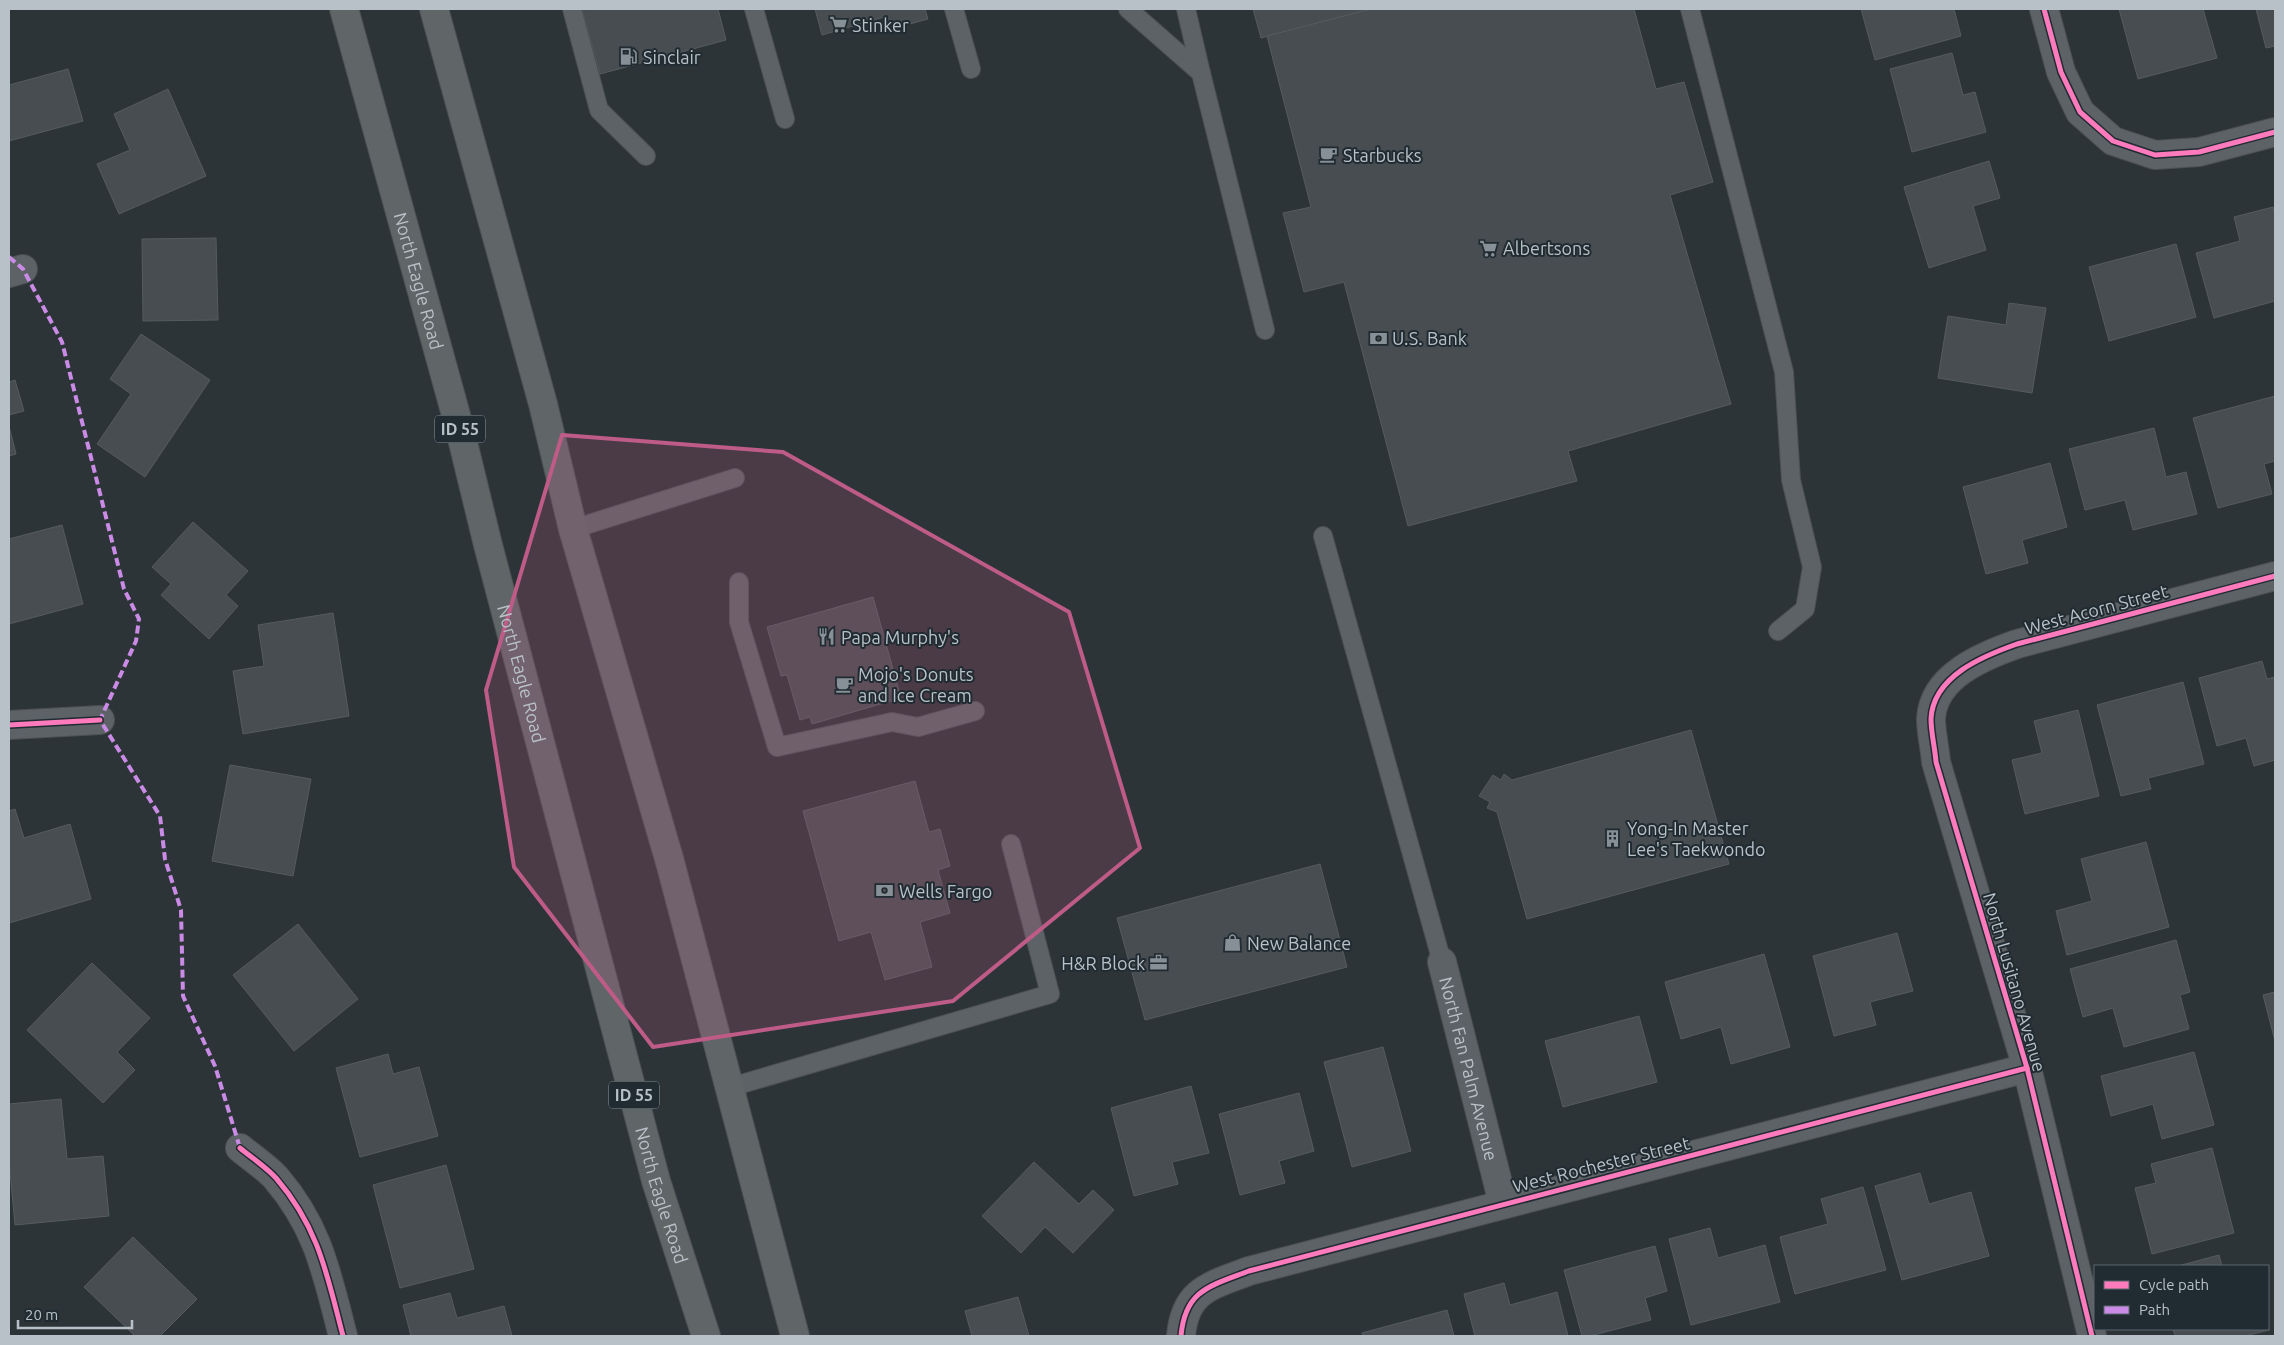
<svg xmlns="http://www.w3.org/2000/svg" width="2284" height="1345" font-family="Ubuntu,sans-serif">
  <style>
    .building { fill: #474d51; stroke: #555c5f }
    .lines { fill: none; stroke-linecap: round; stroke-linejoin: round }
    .service-casing { stroke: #4b5053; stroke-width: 20 }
    .minor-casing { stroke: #4b5053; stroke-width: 30 }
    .trunk-casing { stroke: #4a5053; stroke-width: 30 }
    .service { stroke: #5d6266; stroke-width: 18 }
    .minor { stroke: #5d6266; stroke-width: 28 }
    .trunk { stroke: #606567; stroke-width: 28 }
    .quiet { stroke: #ca8be6; stroke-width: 4; stroke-dasharray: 8 4; stroke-linecap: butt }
    .cycleway-casing { stroke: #212b32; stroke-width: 8 }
    .cycleway { stroke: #fd7abc; stroke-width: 5 }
    .marked { fill: #be5c87; fill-opacity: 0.2; stroke: #be5c87; stroke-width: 4; stroke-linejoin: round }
    .labels { text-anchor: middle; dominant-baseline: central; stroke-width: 4; stroke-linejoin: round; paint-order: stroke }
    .shield { fill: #212b32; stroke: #8b949b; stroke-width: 1 }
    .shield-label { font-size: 16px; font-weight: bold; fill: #b8c1c8 }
    .poi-label { font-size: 18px; fill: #b8c1c8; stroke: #212b32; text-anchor: start }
    .street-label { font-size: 18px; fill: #b8c1c8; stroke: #212b32 }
  </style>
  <rect width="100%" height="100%" fill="#2d3438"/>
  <!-- building -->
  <g class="building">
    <path d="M 582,9 L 718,9 L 726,40 L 600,74 Z"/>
    <path d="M 815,9 L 925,9 L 928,19 L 888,30 L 884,17 L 822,35 Z"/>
    <path d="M 1253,9 L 1372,9 L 1261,38 Z"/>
    <path d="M 1371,9 L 1634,9 L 1656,89 L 1684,82 L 1713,182 L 1670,195 L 1731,404 L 1568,451 L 1577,481 L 1408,526 L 1344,282 L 1304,292 L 1283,213 L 1311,207 L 1267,36 Z"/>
    <path d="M 1861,9 L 1954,9 L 1961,36 L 1875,60 Z"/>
    <path d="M 2119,9 L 2203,9 L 2217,58 L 2138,79 Z"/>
    <path d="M 2256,9 L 2275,9 L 2275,46 L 2266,48 Z"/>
    <path d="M 1952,53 L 1963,95 L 1975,92 L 1986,132 L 1912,152 L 1890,69 Z"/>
    <path d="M 68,69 L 83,121 L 9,141 L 9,85 Z"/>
    <path d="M 168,89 L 206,176 L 119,214 L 97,164 L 130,150 L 114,114 Z"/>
    <path d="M 1989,161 L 2000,198 L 1973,206 L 1986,250 L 1929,268 L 1904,187 Z"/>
    <path d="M 2273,207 L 2275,215 L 2275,301 L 2214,318 L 2196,253 L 2240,241 L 2234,217 Z"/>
    <path d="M 216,238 L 218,320 L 143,321 L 142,239 Z"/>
    <path d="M 2176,244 L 2196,317 L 2109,341 L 2089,267 Z"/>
    <path d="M 2009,303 L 2046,308 L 2032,393 L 1938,378 L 1948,316 L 2006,325 Z"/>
    <path d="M 141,334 L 210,380 L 145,477 L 97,444 L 131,394 L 110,379 Z"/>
    <path d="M 15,380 L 24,411 L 9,415 L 9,382 Z"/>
    <path d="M 2275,396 L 2275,461 L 2264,464 L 2272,494 L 2218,508 L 2193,418 Z"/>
    <path d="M 9,426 L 16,454 L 9,456 Z"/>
    <path d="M 2154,428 L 2166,477 L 2186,472 L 2197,514 L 2133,530 L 2125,500 L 2085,510 L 2069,449 Z"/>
    <path d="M 2050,463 L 2067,527 L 2022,540 L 2028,563 L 1986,574 L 1963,487 Z"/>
    <path d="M 193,522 L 248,571 L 226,595 L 238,606 L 209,639 L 161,595 L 171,584 L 152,567 Z"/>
    <path d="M 62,525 L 83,604 L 9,624 L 9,539 Z"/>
    <path d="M 873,597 L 901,698 L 812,724 L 810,717 L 800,720 L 787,675 L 781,676 L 767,627 Z"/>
    <path d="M 333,613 L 349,716 L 243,734 L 233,671 L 264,666 L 258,625 Z"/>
    <path d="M 2262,661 L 2267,679 L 2275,677 L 2275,760 L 2254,766 L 2246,738 L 2217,746 L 2199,678 Z"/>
    <path d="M 2183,682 L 2204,764 L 2148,778 L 2151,789 L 2121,796 L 2097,705 Z"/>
    <path d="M 2078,710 L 2099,796 L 2025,814 L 2012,760 L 2042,753 L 2034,721 Z"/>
    <path d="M 1691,730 L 1729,864 L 1527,919 L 1497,812 L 1487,808 L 1490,802 L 1479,796 L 1493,775 L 1501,780 L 1504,774 L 1512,780 Z"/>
    <path d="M 230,765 L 311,779 L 293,876 L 212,861 Z"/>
    <path d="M 915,781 L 929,832 L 940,829 L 950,866 L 938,870 L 950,913 L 920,922 L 932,967 L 885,980 L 871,932 L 839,941 L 803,811 Z"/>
    <path d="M 15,809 L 24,838 L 70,824 L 91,899 L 9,923 L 9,811 Z"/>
    <path d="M 2146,842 L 2169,927 L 2067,955 L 2056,911 L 2092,901 L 2081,859 Z"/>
    <path d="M 1320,864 L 1347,967 L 1145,1020 L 1117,918 Z"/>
    <path d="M 298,924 L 358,999 L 294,1051 L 233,975 Z"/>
    <path d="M 1897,933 L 1913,991 L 1870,1002 L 1876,1025 L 1834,1036 L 1813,956 Z"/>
    <path d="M 2176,940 L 2190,992 L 2180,995 L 2189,1029 L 2124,1047 L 2113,1008 L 2083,1017 L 2070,969 Z"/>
    <path d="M 1764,954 L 1790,1047 L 1731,1064 L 1721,1027 L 1681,1039 L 1665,982 Z"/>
    <path d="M 92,963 L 150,1018 L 117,1052 L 135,1070 L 103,1103 L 27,1030 Z"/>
    <path d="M 2275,992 L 2275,1041 L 2263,995 Z"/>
    <path d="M 1639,1016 L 1657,1082 L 1563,1107 L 1545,1041 Z"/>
    <path d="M 1383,1047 L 1411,1151 L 1352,1167 L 1324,1062 Z"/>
    <path d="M 2194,1052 L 2214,1125 L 2162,1139 L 2153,1104 L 2111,1116 L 2101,1076 Z"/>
    <path d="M 388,1054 L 393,1074 L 419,1067 L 438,1136 L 360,1157 L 336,1068 Z"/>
    <path d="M 1191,1086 L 1209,1153 L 1172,1162 L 1178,1184 L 1134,1196 L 1111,1108 Z"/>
    <path d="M 1299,1093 L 1314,1151 L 1279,1161 L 1285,1183 L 1240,1195 L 1219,1114 Z"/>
    <path d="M 61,1099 L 67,1159 L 103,1156 L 109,1216 L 15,1225 L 9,1161 L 9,1104 Z"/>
    <path d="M 2212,1148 L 2234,1233 L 2152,1254 L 2135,1188 L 2156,1183 L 2151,1164 Z"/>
    <path d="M 1034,1162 L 1079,1204 L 1093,1190 L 1114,1210 L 1073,1253 L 1045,1227 L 1021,1253 L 982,1216 Z"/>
    <path d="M 446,1165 L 474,1269 L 400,1288 L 373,1185 Z"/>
    <path d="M 1920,1173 L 1929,1204 L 1971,1192 L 1989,1256 L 1902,1280 L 1875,1186 Z"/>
    <path d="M 1863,1187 L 1886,1270 L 1795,1294 L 1780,1237 L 1828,1224 L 1821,1199 Z"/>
    <path d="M 1710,1228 L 1718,1258 L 1765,1245 L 1780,1302 L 1691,1325 L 1669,1239 Z"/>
    <path d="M 133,1237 L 197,1299 L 160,1336 L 135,1336 L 84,1287 Z"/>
    <path d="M 1655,1246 L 1667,1291 L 1645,1298 L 1651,1320 L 1590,1336 L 1582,1336 L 1564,1270 Z"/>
    <path d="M 2219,1255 L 2222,1266 L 2178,1266 Z"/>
    <path d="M 1504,1283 L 1510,1305 L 1557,1292 L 1568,1336 L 1475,1336 L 1464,1294 Z"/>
    <path d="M 450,1293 L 457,1318 L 504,1306 L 512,1336 L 411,1336 L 403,1305 Z"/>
    <path d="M 1018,1297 L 1029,1336 L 972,1336 L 965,1311 Z"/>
    <path d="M 1447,1310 L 1454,1336 L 1363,1336 L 1362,1333 Z"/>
    <path d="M 2268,1325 L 2269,1330 L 2245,1336 L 2175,1336 L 2173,1329 L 2268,1329 Z"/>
  </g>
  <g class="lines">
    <defs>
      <g id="service">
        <path d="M 572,9 L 599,110 L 646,156"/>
        <path d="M 754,9 L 785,119"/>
        <path d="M 954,9 L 971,69"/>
        <path d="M 1128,9 L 1201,73 L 1265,330"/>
        <path d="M 1186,9 L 1201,73"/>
        <path d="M 1690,9 L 1784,372 L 1791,480 L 1812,567 L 1805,609 L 1778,631"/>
        <path d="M 573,529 L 735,478"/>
        <path d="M 1323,536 L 1442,962"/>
        <path d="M 739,582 L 739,622 L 777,747 L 892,722 L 918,727 L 975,711"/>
        <path d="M 731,1087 L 1050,994 L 1011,844"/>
      </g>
      <g id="minor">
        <path d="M 2044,9 L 2061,72 L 2080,112 L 2113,141 L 2155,155 L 2199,152 L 2275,132"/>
        <path d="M 9,273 L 23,269"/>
        <path d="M 9,725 L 100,720"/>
        <path id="s1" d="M 1442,962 L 1503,1203"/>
        <path d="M 240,1148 C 252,1158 266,1167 276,1178 C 319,1228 327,1275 343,1336"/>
        <path d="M 1181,1336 C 1185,1290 1210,1286 1249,1271 L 2027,1068"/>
        <path d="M 2092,1336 L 2027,1068 L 1936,762 C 1935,748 1931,733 1931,719 C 1933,676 1983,656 2017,644 L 2275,576"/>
      </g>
      <g id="trunk">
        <path id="s2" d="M 344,9 L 459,426 L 488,545 L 656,1181 L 706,1336"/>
        <path d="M 434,9 L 543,404 L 573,529 L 670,862 L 795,1336"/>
      </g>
    </defs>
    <!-- service casing -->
    <use href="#service" class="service-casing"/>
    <!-- minor casing -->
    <use href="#minor" class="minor-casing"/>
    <!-- trunk casing -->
    <use href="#trunk" class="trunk-casing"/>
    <!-- service -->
    <use href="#service" class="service"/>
    <!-- minor -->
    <use href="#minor" class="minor"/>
    <!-- trunk -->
    <use href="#trunk" class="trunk"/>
    <!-- quiet -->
    <path class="quiet" d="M 9,257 L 23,269 L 62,342 L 124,589 L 139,619 L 136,641 L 100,720 L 160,816 L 165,859 L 181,910 L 183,996 L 215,1066 L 240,1148"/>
    <defs>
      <g id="cycleway">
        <path d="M 2044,9 L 2061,72 L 2080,112 L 2113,141 L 2155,155 L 2199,152 L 2275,132"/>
        <path d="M 9,725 L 100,720"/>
        <path d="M 240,1148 C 252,1158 266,1167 276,1178 C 319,1228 327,1275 343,1336"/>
        <path d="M 1181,1336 C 1185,1290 1210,1286 1249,1271 L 2027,1068"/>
        <path d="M 2092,1336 L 2027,1068 L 1936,762 C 1935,748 1931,733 1931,719 C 1933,676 1983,656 2017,644 L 2275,576"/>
      </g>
    </defs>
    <!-- cycleway casing -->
    <use href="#cycleway" class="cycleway-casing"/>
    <!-- cycleway -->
    <use href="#cycleway" class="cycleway"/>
  </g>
  <!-- marked area -->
  <path class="marked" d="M 562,435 L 783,452 L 1069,612 L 1140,848 L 953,1001 L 653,1047 L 514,867 L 486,690 Z"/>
  <!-- icons -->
  <defs>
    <symbol id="supermarket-bare" viewBox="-9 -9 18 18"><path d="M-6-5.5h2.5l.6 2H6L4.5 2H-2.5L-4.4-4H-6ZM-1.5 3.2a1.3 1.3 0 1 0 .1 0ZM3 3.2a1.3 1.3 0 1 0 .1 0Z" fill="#879096" stroke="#212b32" stroke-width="2.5" paint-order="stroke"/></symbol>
    <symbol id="fuel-bare" viewBox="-9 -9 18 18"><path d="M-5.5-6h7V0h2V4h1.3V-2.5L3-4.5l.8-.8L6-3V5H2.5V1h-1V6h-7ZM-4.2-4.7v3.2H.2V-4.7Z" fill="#879096" stroke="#212b32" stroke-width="2.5" paint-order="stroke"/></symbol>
    <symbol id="cafe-bare" viewBox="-9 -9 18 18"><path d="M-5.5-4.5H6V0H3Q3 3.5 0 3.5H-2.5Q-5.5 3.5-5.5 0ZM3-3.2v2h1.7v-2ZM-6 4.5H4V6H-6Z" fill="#879096" stroke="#212b32" stroke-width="2.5" paint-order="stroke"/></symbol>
    <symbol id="bank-bare" viewBox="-9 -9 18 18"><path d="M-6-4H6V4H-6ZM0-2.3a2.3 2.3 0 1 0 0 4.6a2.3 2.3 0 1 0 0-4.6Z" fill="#879096" stroke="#212b32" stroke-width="2.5" paint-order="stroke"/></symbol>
    <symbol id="restaurant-bare" viewBox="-9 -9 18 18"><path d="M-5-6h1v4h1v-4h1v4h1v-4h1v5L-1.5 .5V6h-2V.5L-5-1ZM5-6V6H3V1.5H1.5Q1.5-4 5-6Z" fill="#879096" stroke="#212b32" stroke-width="2.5" paint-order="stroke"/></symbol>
    <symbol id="building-bare" viewBox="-9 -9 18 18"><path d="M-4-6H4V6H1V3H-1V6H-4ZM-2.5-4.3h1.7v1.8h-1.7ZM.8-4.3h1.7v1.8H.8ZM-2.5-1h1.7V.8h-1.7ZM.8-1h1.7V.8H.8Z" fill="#879096" stroke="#212b32" stroke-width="2.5" paint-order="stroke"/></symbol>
    <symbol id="shop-bare" viewBox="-9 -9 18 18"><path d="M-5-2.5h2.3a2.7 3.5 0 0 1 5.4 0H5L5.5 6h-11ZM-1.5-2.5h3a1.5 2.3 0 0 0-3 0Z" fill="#879096" stroke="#212b32" stroke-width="2.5" paint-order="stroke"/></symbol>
    <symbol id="office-bare" viewBox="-9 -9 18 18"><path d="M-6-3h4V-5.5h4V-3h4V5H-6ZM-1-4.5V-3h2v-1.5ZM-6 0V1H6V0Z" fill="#879096" stroke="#212b32" stroke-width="2.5" paint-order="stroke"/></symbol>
  </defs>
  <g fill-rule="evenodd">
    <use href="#supermarket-bare" x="826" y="12" width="25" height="25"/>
    <use href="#fuel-bare" x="616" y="44" width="25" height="25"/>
    <use href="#cafe-bare" x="1316" y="142" width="25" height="25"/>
    <use href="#supermarket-bare" x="1476" y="236" width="25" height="25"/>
    <use href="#bank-bare" x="1366" y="326" width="25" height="25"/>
    <use href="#restaurant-bare" x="814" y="624" width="25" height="25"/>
    <use href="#cafe-bare" x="832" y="672" width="25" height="25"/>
    <use href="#building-bare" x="1600" y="826" width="25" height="25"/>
    <use href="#bank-bare" x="872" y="878" width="25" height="25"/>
    <use href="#shop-bare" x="1220" y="930" width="25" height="25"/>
    <use href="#office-bare" x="1146" y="950" width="25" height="25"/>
  </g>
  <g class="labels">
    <!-- shield labels -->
    <g class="shield">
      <rect x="435" y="415.5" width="50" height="27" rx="4"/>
      <rect x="609" y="1081.5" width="50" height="27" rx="4"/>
    </g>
    <g class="shield-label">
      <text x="460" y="429">ID 55</text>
      <text x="634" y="1095">ID 55</text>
    </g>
    <!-- poi labels -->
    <g class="poi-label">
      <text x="852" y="25">Stinker</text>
      <text x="643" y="57">Sinclair</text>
      <text x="1343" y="155">Starbucks</text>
      <text x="1503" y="248">Albertsons</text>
      <text x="1392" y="338">U.S. Bank</text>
      <text x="841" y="637">Papa Murphy's</text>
      <text x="858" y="674">Mojo's Donuts<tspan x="858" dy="21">and Ice Cream</tspan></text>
      <text x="1627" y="828">Yong-In Master<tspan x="1627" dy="21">Lee's Taekwondo</tspan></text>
      <text x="899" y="891">Wells Fargo</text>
      <text x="1247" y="943">New Balance</text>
      <text x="1145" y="963" text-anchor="end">H&amp;R Block</text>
    </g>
    <!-- street labels -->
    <g class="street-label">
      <text stroke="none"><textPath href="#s2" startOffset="282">North Eagle Road</textPath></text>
      <text transform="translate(2096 609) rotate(-15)">West Acorn Street</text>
      <text stroke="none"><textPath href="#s2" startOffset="688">North Eagle Road</textPath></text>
      <text transform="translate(2015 982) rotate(74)">North Lusitano Avenue</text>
      <text stroke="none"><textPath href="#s1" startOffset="110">North Fan Palm Avenue</textPath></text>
      <text transform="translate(1601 1164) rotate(-14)">West Rochester Street</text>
      <text stroke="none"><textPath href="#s2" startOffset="1228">North Eagle Road</textPath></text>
    </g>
  </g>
  <!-- border -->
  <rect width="2284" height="1345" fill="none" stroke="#b8c1c8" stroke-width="20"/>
  <!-- legend -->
  <rect x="2094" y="1265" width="175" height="65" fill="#212b32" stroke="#5d676e"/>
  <rect x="2104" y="1281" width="25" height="8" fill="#fd7abc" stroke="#5d676e"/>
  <text x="2139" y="1290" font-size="15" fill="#b8c1c8">Cycle path</text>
  <rect x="2104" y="1306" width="25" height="8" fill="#ca8be6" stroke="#5d676e"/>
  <text x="2139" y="1315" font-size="15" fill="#b8c1c8">Path</text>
  <!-- scale -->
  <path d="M18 1320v8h114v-8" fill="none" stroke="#b8c1c8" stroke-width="2.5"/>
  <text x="25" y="1320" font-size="15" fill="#b8c1c8" stroke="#212b32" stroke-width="4" paint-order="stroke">20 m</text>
</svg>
